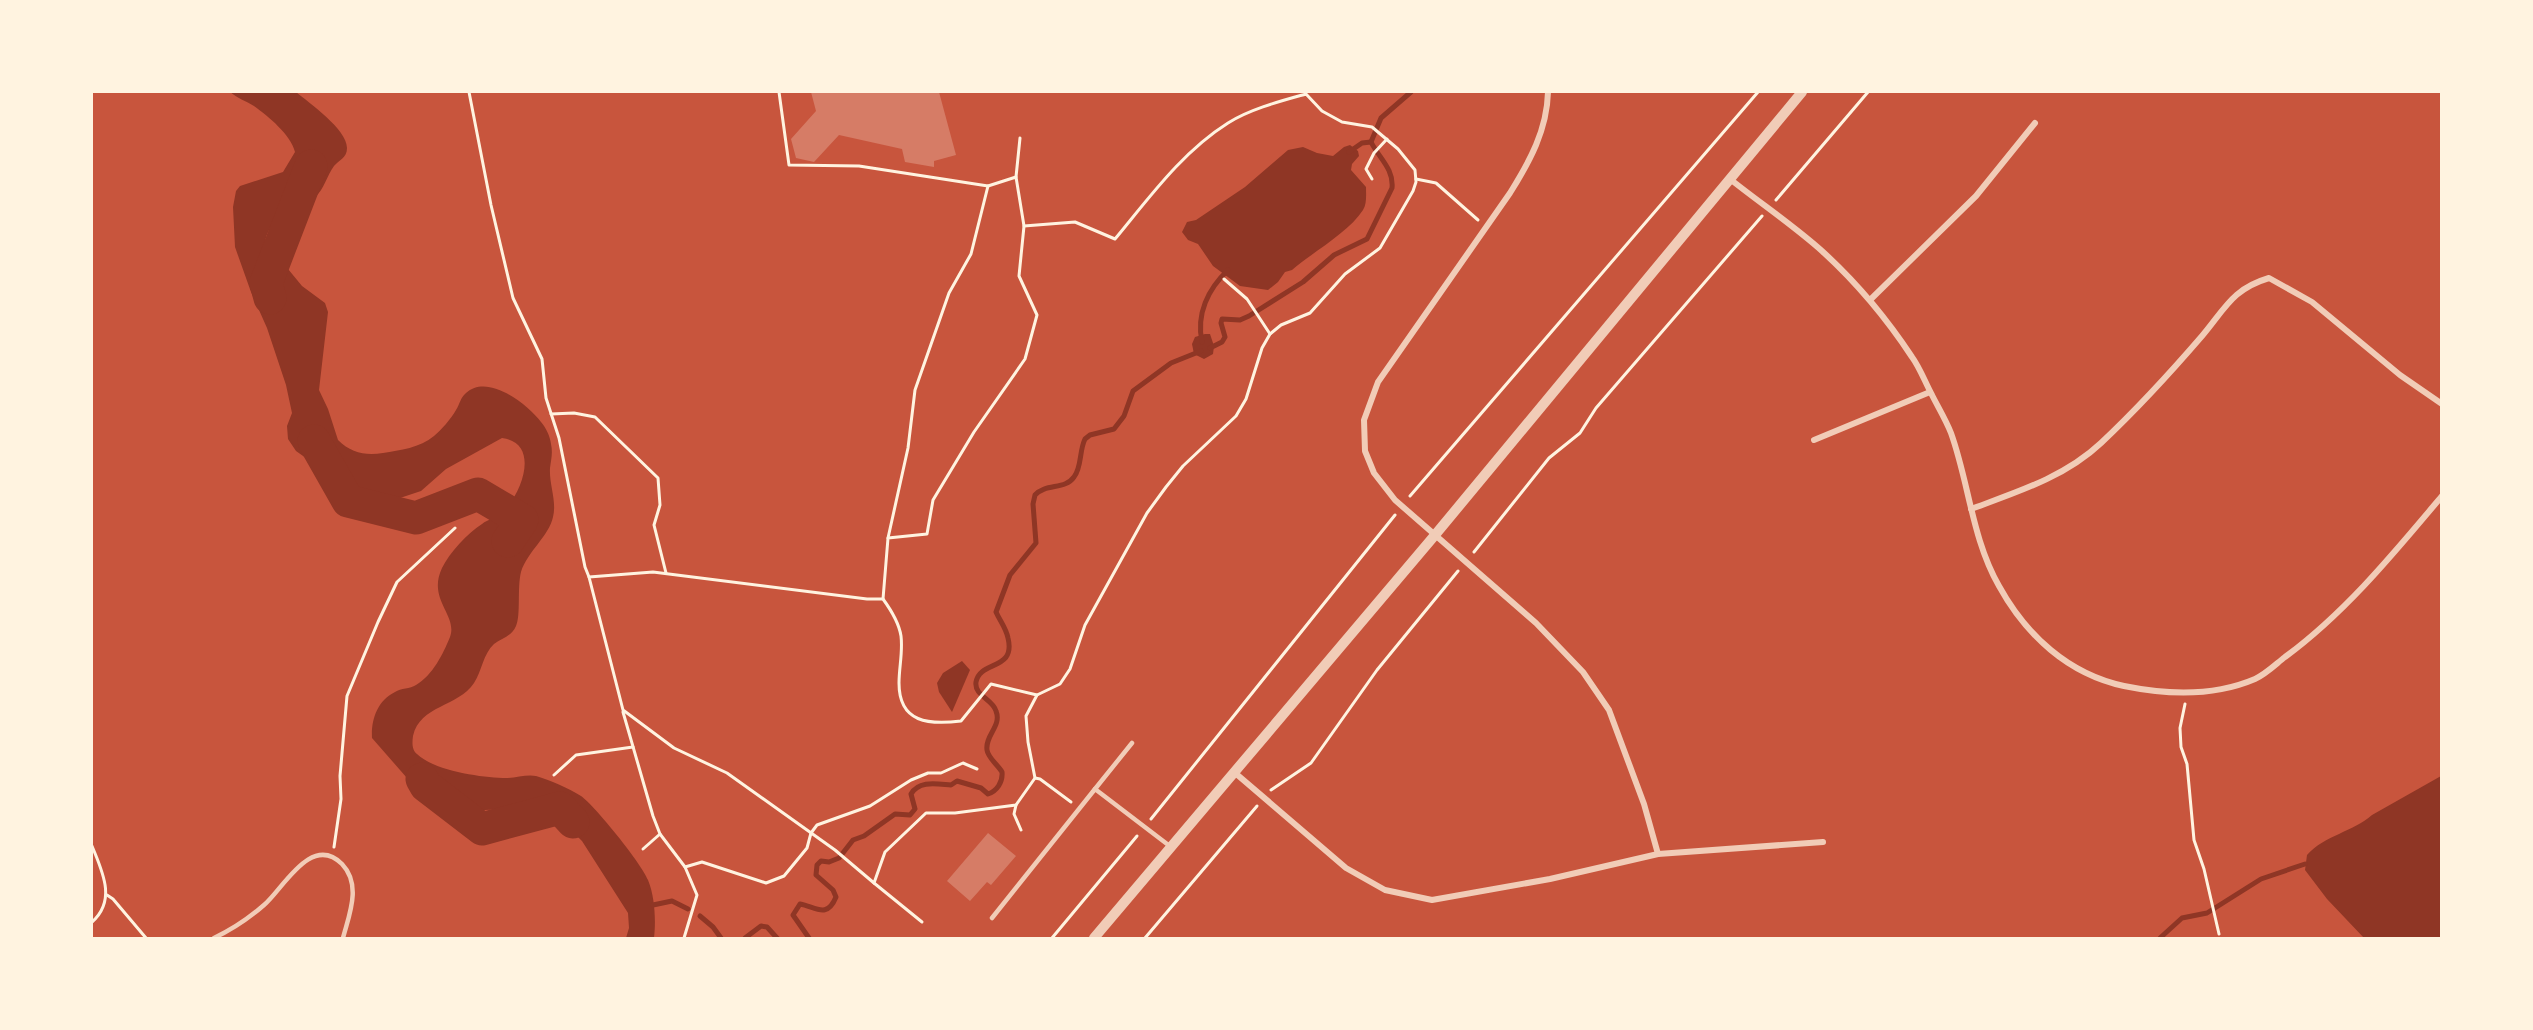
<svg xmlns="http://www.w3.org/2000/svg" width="2533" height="1030" font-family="'Space Grotesk',sans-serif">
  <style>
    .water { fill: #8f3625 }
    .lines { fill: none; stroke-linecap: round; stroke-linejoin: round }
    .stream { stroke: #8f3625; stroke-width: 5 }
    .river { stroke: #8f3625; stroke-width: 33 }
    .building { fill: #d67c66 }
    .path { stroke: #fff3e0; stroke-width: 3 }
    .service { stroke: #f1ccb7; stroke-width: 4.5 }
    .minor { stroke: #f1ccb7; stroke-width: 6 }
    .tertiary { stroke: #f1ccb7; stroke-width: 10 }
  </style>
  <rect width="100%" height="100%" fill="#c8553d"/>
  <!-- water -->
  <g class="water">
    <path d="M 230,92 L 296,92 C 309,103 347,129 347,148 C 347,158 339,160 334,166 C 327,175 324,190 315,197 C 294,214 273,210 265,241 L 302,286 L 325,303 L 328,312 L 319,390 L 328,409 L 338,440 C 351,453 366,456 383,453 C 400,450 420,448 434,436 C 441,430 451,419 456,410 C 460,404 460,398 466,393 C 488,373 527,404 541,422 C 546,428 550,436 551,444 C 553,453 551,460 550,468 C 549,485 557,501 553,517 C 549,536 527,552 521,572 C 517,588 521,615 516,626 C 512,636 502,638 494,644 C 483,654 482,671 474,683 C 458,707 420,705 413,736 C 412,743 412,750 417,754 C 434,771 484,778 506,778 C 516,778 527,774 536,776 C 550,780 568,788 581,796 C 595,806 642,864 648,880 C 655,897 656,921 654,938 L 626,938 L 629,928 L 628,913 L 582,841 L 571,830 L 532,813 L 506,809 L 464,811 L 452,808 L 407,778 L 372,738 C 371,720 377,701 395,692 C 401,688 410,689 416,685 C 433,675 443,654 450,637 C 458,615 427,600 442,568 C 450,552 467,534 482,524 C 488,519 496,518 502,513 C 522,494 541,443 502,438 L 446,469 L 421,491 L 400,498 L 371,492 L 337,480 L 296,451 L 288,439 L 287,426 L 292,413 L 286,385 L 267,328 L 251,292 L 235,247 L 233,207 L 236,191 L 240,186 L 283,172 L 295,152 C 291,135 268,116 254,106 C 246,101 237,98 230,92 Z"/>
    <path d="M 1350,145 L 1358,151 L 1359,156 L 1352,164 L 1351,170 L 1366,187 C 1366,194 1367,204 1363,210 C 1349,232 1313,252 1292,270 L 1285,272 L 1278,282 L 1268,290 L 1240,286 L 1213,266 L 1198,244 L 1188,240 L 1182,232 L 1187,222 L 1196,220 L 1245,187 L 1288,150 L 1303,147 L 1317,153 L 1333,156 L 1344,147 Z"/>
    <path d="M 1205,334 L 1210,334 L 1214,346 L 1213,354 L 1204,359 L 1194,354 L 1192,344 L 1195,337 Z"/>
    <path d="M 962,661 L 970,670 L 952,712 L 939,692 L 937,683 L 943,673 Z"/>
    <path d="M 2441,776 L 2441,938 L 2364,938 L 2327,899 L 2305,870 L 2307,855 C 2325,835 2353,832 2372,815 Z"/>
  </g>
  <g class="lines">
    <!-- stream -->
    <g class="stream">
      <path d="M 1349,152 L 1362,143 L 1371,142"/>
      <path d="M 1202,342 C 1196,314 1208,289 1228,270"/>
      <path d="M 1210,348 L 1222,342 L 1225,337 L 1221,323 L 1222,319 L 1240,320 L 1249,316 L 1303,282 L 1334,255 L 1367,239 L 1392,188 C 1394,169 1379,158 1371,142 L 1381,118 L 1411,92"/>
      <path d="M 653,905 L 672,901 L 688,909"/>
      <path d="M 700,916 L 713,927 L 721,938"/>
      <path d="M 745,938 L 761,926 L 767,927 L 777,938"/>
      <path d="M 809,938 L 793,915 L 800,904 C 816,907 827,919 836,897 L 833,890 L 816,875 L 817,865 L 821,861 L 829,862 L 839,858 L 853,840 L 864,836 L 895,814 L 910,815 L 915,809 L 911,794 C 919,780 937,784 951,785 L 957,781 L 981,788 L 988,794 C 997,791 1003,782 1002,772 C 998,765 988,758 987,750 C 985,735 1002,726 996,711 C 993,699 974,696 976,682 C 980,660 1016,671 1008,638 C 1006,628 1000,621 996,612 L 1010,575 L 1036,543 L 1033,504 L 1035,495 C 1046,483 1065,490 1074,477 C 1082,467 1079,451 1085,439 L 1090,435 L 1114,429 L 1124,416 L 1133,391 L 1171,363 L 1201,351"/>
      <path d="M 2160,938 L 2182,918 L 2207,913 L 2261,879 L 2305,864"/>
    </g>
    <!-- river -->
    <g class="river">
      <path d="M 270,298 L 266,283 L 311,166"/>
      <path d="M 314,441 L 348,501 L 416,518 L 478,494 L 522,520 L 508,541"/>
      <path d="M 422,779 L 426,786 L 482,829 L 560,808 L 573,822"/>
    </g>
  </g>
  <!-- building -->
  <g class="building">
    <path d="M 811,92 L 939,92 L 956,155 L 934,161 L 934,167 L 905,162 L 902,149 L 839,135 L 814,162 L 796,158 L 791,139 L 816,111 Z"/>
    <path d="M 988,833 L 1016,856 L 991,885 L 987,882 L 970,901 L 947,881 Z"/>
  </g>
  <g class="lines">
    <!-- path -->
    <g class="path">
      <path d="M 469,92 L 491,205 L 513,298 L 542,359 L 546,398 L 559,438 L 585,567 L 589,577"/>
      <path d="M 779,92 L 789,165 L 859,166 L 988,186 L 1016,177 L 1024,226 L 1019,276 L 1037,315 L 1025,359 L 974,432 L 933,500 L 927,534 L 888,538 L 883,599"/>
      <path d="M 1016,177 L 1020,138"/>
      <path d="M 1372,179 L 1366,169 L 1374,153 L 1387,139"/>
      <path d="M 1416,179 L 1436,183 L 1478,220"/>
      <path d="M 1776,200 L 1868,92"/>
      <path d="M 1024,226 L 1075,222 L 1115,239 C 1149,198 1182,152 1228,123 C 1250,109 1281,101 1306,94 L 1322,111 L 1342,122 L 1372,127 L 1398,149 L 1415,170 L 1416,182 L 1413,191 L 1380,248 L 1345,274 L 1310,313 L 1281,325 L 1270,334 L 1262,348 L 1246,399 L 1236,416 L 1183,466 L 1166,487 L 1147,513 L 1085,625 L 1070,669 L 1060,684 L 1037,695"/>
      <path d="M 1224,279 L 1247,299 L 1270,334"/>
      <path d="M 551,414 L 574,413 L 595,417 L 658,478 L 660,505 L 654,525 L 666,573"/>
      <path d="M 1410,496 L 1758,92"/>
      <path d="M 888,538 L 908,448 L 915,390 L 949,293 L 971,254 L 988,186"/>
      <path d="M 1474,552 L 1549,458 L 1580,433 L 1596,408 L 1762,216"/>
      <path d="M 653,572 L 867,599 L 883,599 C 891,610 899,623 901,636 C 903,652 899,667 899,683 C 899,723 929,725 961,721 L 991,684 L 1037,695 L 1026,716 L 1028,742 L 1035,778 L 1016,805 L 955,813 L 926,813 L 885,852 L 874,883 L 835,850 L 727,773 L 674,748 L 623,710 L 589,577 Z"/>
      <path d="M 2185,704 L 2180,728 L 2181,747 L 2187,764 L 2194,840 L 2204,869 L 2219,934"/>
      <path d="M 623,712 L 653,816 L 660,834 L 685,867 L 702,862 L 766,883 L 784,876 L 807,848 L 811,833 L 817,825 L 870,806 L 911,780 L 928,773 L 941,773 L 963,763 L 977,769"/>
      <path d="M 554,775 L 576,755 L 633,747"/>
      <path d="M 1035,778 L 1040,779 L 1071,802"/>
      <path d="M 1271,790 L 1311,763 L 1377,670 L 1458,571"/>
      <path d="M 1016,805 L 1014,814 L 1021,830"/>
      <path d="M 1151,819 L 1395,515"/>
      <path d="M 92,846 C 102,871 117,900 92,922"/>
      <path d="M 334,847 L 341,799 L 340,776 L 347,696 L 378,622 L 397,582 L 455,528"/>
      <path d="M 643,849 L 660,834"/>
      <path d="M 874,883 L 922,922"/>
      <path d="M 107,895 L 113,899 L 146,938"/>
      <path d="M 684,938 L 697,895 L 685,867"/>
      <path d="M 1052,938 L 1137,836"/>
      <path d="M 1145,938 L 1257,806"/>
    </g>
    <!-- service -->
    <g class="service">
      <path d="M 1095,789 L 1132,743"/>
      <path d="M 992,918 L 1095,789 L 1171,847"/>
      <path d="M 214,938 C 233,929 248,919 264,905 C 283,889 311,833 342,864 C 362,885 349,915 343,938"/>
    </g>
    <!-- minor -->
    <g class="minor">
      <path d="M 1548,92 C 1547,130 1530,161 1510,193 L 1378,382 L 1364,420 L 1365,451 L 1374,473 L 1395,500 L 1536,623 L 1583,672 L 1609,710 L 1644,804 L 1658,854"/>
      <path d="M 1730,179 C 1760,203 1793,225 1822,251 C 1856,282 1887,319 1912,357 C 1920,368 1925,382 1932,395 C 1938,407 1946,420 1951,433 C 1969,483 1972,539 1999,586 C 2026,635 2068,674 2124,686 C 2168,695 2213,697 2255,679 C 2266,674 2276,664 2285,657 C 2345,613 2394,553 2442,496"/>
      <path d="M 1870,300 L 1976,196 L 2035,123"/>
      <path d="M 1814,440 L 1930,392"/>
      <path d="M 1971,509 C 2017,492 2065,477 2101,443 C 2135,411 2171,372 2202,336 C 2225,309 2232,289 2269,278 L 2312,302 L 2400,375 L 2442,404"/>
      <path d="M 1234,772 L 1346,868 L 1385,890 L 1432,900 L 1550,879 L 1658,854 L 1823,842"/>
    </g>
    <!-- tertiary -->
    <path class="tertiary" d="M 1094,938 L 1435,535 L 1802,92"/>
  </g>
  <!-- border -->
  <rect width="2533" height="1030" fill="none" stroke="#fff3e0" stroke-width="186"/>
</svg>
